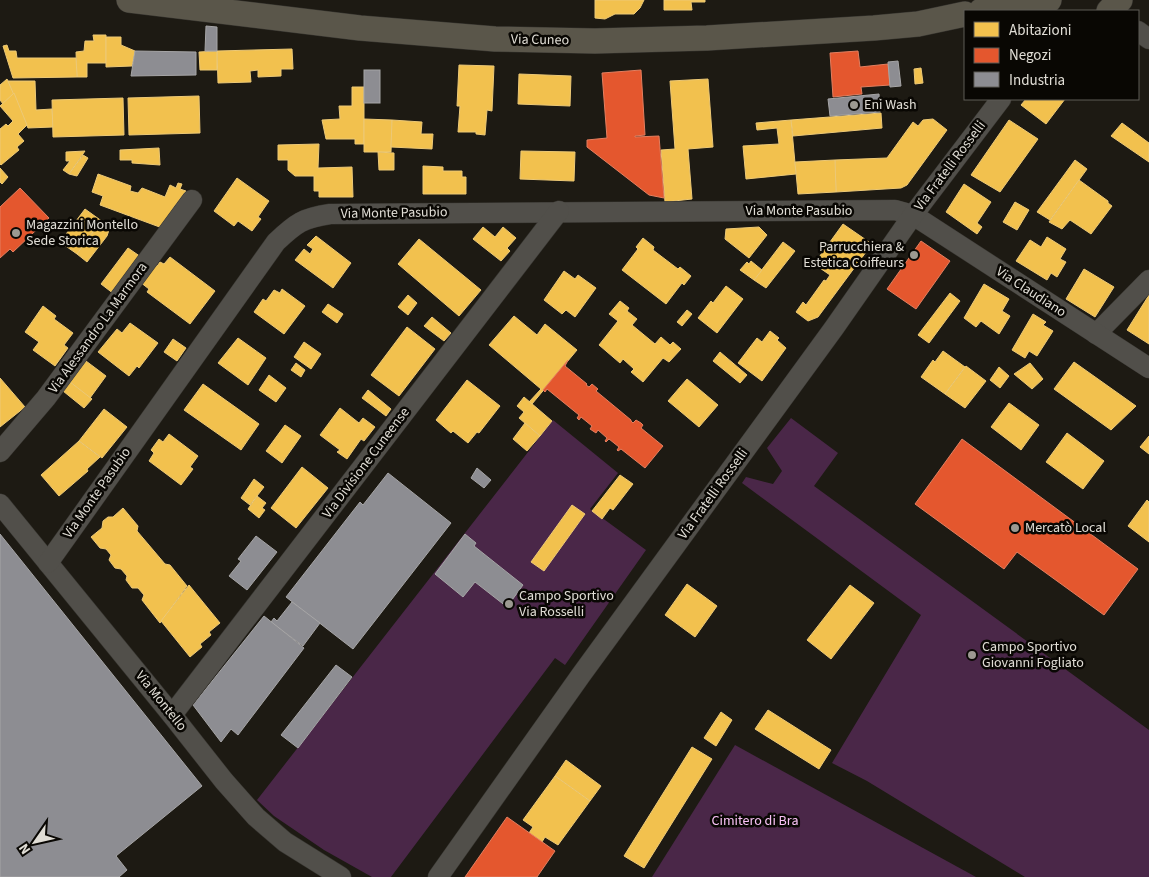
<svg xmlns="http://www.w3.org/2000/svg" width="1149" height="877" font-family="'Source Sans 3',sans-serif">
  <style>
    .green { fill: #4a2748 }
    .homes { fill: #f2c14e; stroke: #edc976 }
    .shops { fill: #e4572e; stroke: #e37f60 }
    .industry { fill: #8d8d92; stroke: #a6a5a6 }
    .lines { fill: none; stroke-linecap: round; stroke-linejoin: round }
    .minor-casing { stroke: #36342f; stroke-width: 21 }
    .major-casing { stroke: #36342f; stroke-width: 26 }
    .minor { stroke: #514f4a; stroke-width: 20 }
    .major { stroke: #5a564a; stroke-width: 25 }
    .poi-dot { fill: #9c9991; stroke: #090703; stroke-width: 2 }
    .labels { text-anchor: middle; dominant-baseline: central; stroke-width: 5; stroke-linejoin: round; paint-order: stroke }
    .street-label { font-size: 14px; fill: #e0ddd5; stroke: #090703 }
    .poi-label { font-size: 14px; fill: #e0ddd5; stroke: #090703; text-anchor: start }
    .park-label { font-size: 14px; fill: #f9c1f6; stroke: #090703 }
  </style>
  <rect width="100%" height="100%" fill="#1d1a13"/>
  <!-- green -->
  <g class="green">
    <path d="M 791,418 L 838,453 L 814,486 L 1149,730 L 1149,877 L 1025,877 L 867,781 L 832,763 L 921,615 L 742,483 L 746,477 L 773,484 L 782,471 L 767,448 Z"/>
    <path d="M 553,420 L 618,473 L 590,509 L 646,550 L 565,665 L 555,658 L 391,877 L 372,877 L 324,850 L 274,816 L 257,800 Z"/>
    <path d="M 735,745 L 976,877 L 652,877 Z"/>
  </g>
  <!-- homes -->
  <g class="homes">
    <path d="M 595,0 L 644,0 L 640,8 L 634,14 L 615,14 L 605,19 L 595,18 Z"/>
    <path d="M 664,0 L 705,0 L 705,2 L 691,2 L 692,10 L 664,10 Z"/>
    <path d="M 93,35 L 106,35 L 106,63 L 87,63 L 87,77 L 77,77 L 76,52 L 84,51 L 85,41 L 94,41 Z"/>
    <path d="M 106,37 L 121,37 L 121,45 L 135,51 L 132,66 L 106,67 Z"/>
    <path d="M 7,45 L 9,51 L 16,51 L 17,58 L 76,58 L 77,77 L 13,78 L 3,46 Z"/>
    <path d="M 292,49 L 293,69 L 281,69 L 281,76 L 258,77 L 258,70 L 250,71 L 251,82 L 218,83 L 217,51 Z"/>
    <path d="M 217,51 L 217,70 L 200,70 L 199,52 Z"/>
    <path d="M 459,65 L 494,66 L 492,111 L 487,110 L 485,135 L 476,134 L 476,132 L 458,132 L 460,106 L 457,106 Z"/>
    <path d="M 921,68 L 923,83 L 915,84 L 914,69 Z"/>
    <path d="M 519,74 L 571,76 L 570,106 L 518,104 Z"/>
    <path d="M 7,79 L 14,93 L 3,104 L 0,100 L 0,85 Z"/>
    <path d="M 708,79 L 713,147 L 688,149 L 692,199 L 665,202 L 661,150 L 675,149 L 670,81 Z"/>
    <path d="M 8,81 L 35,81 L 36,110 L 52,109 L 53,127 L 28,128 Z"/>
    <path d="M 352,87 L 364,87 L 364,144 L 355,144 L 355,139 L 326,139 L 322,120 L 340,119 L 339,106 L 352,106 Z"/>
    <path d="M 14,93 L 27,125 L 18,134 L 24,141 L 17,147 L 19,150 L 1,165 L 0,164 L 0,129 L 6,124 L 8,126 L 13,121 L 0,106 Z"/>
    <path d="M 199,96 L 200,133 L 129,135 L 128,98 Z"/>
    <path d="M 123,98 L 124,135 L 53,137 L 52,100 Z"/>
    <path d="M 1026,99 L 1065,99 L 1046,124 L 1021,105 Z"/>
    <path d="M 881,113 L 882,128 L 793,136 L 791,120 Z"/>
    <path d="M 364,119 L 392,120 L 391,152 L 364,152 Z"/>
    <path d="M 933,119 L 947,130 L 907,185 L 901,188 L 836,192 L 835,160 L 887,158 L 913,122 L 918,126 L 923,120 Z"/>
    <path d="M 392,120 L 422,122 L 421,134 L 433,134 L 432,149 L 391,147 Z"/>
    <path d="M 791,120 L 796,174 L 746,179 L 743,146 L 779,144 L 777,128 L 757,130 L 756,123 Z"/>
    <path d="M 1009,120 L 1038,139 L 1000,192 L 971,175 Z"/>
    <path d="M 1122,123 L 1149,143 L 1149,162 L 1111,136 Z"/>
    <path d="M 319,144 L 318,168 L 352,167 L 353,197 L 319,197 L 319,191 L 314,191 L 314,176 L 295,176 L 288,170 L 288,160 L 278,160 L 278,145 Z"/>
    <path d="M 159,148 L 160,165 L 132,163 L 132,160 L 120,160 L 120,150 Z"/>
    <path d="M 85,151 L 69,174 L 63,170 L 70,161 L 66,161 L 66,152 Z"/>
    <path d="M 521,151 L 575,152 L 574,181 L 520,179 Z"/>
    <path d="M 378,152 L 394,153 L 394,170 L 379,170 Z"/>
    <path d="M 83,155 L 88,158 L 77,176 L 69,174 Z"/>
    <path d="M 835,160 L 836,192 L 798,194 L 795,162 Z"/>
    <path d="M 1075,160 L 1087,169 L 1050,220 L 1037,212 Z"/>
    <path d="M 423,166 L 443,167 L 443,171 L 462,171 L 462,177 L 466,177 L 466,194 L 423,194 Z"/>
    <path d="M 0,168 L 8,177 L 2,184 L 0,182 Z"/>
    <path d="M 98,174 L 131,186 L 130,191 L 138,193 L 142,188 L 165,197 L 170,185 L 176,188 L 178,183 L 182,184 L 180,189 L 186,191 L 173,208 L 165,229 L 100,205 L 103,196 L 92,192 Z"/>
    <path d="M 237,178 L 269,201 L 258,217 L 261,219 L 252,231 L 238,221 L 234,226 L 214,211 Z"/>
    <path d="M 1079,180 L 1108,201 L 1108,203 L 1112,206 L 1091,234 L 1070,220 L 1062,229 L 1049,222 Z"/>
    <path d="M 964,184 L 991,202 L 977,223 L 982,227 L 977,234 L 946,212 Z"/>
    <path d="M 1015,202 L 1029,210 L 1017,230 L 1003,222 Z"/>
    <path d="M 85,209 L 110,227 L 107,236 L 87,262 L 77,254 L 95,229 L 79,217 Z"/>
    <path d="M 79,217 L 95,229 L 77,254 L 60,242 Z"/>
    <path d="M 843,224 L 872,244 L 818,317 L 808,321 L 796,312 L 803,302 L 806,305 L 824,280 L 826,281 L 830,275 L 814,264 Z"/>
    <path d="M 483,227 L 495,237 L 503,227 L 516,238 L 507,248 L 510,251 L 501,261 L 473,239 Z"/>
    <path d="M 759,227 L 767,235 L 749,258 L 725,239 L 726,229 Z"/>
    <path d="M 316,236 L 351,263 L 333,288 L 295,260 L 304,249 L 310,254 L 313,249 L 307,245 Z"/>
    <path d="M 1047,237 L 1066,249 L 1060,259 L 1066,262 L 1057,277 L 1051,273 L 1047,280 L 1016,261 L 1030,240 L 1041,247 Z"/>
    <path d="M 643,238 L 654,247 L 653,250 L 678,269 L 680,267 L 691,276 L 684,285 L 682,283 L 666,304 L 622,270 L 638,249 L 636,247 Z"/>
    <path d="M 419,239 L 481,290 L 459,316 L 398,264 Z"/>
    <path d="M 783,242 L 795,251 L 766,288 L 754,280 Z"/>
    <path d="M 128,248 L 141,257 L 114,294 L 101,284 Z"/>
    <path d="M 170,257 L 215,291 L 190,324 L 147,292 L 149,289 L 140,282 L 153,264 L 157,266 L 160,262 L 164,264 Z"/>
    <path d="M 751,261 L 762,270 L 754,280 L 740,270 L 747,262 L 749,264 Z"/>
    <path d="M 1084,269 L 1114,287 L 1095,317 L 1066,299 Z"/>
    <path d="M 564,271 L 575,279 L 578,275 L 596,288 L 575,317 L 566,310 L 562,314 L 544,300 Z"/>
    <path d="M 984,284 L 1009,299 L 1002,311 L 1010,316 L 999,334 L 981,321 L 976,327 L 964,318 Z"/>
    <path d="M 726,286 L 743,299 L 717,333 L 698,318 L 711,301 L 713,303 Z"/>
    <path d="M 282,289 L 305,306 L 284,334 L 254,312 L 263,299 L 266,301 L 274,290 L 280,293 Z"/>
    <path d="M 950,293 L 960,301 L 929,343 L 918,335 Z"/>
    <path d="M 408,295 L 417,303 L 408,315 L 398,307 Z"/>
    <path d="M 1149,295 L 1149,344 L 1127,330 Z"/>
    <path d="M 620,301 L 629,308 L 627,311 L 637,319 L 632,325 L 655,344 L 661,337 L 670,345 L 673,342 L 681,349 L 669,362 L 663,358 L 643,382 L 631,372 L 634,369 L 623,359 L 620,363 L 599,345 L 618,321 L 609,314 Z"/>
    <path d="M 328,304 L 343,314 L 337,323 L 322,312 Z"/>
    <path d="M 43,306 L 56,316 L 54,319 L 73,333 L 64,345 L 68,348 L 55,366 L 33,350 L 39,342 L 25,332 Z"/>
    <path d="M 687,310 L 692,314 L 682,326 L 677,322 Z"/>
    <path d="M 1033,314 L 1046,322 L 1043,325 L 1053,331 L 1037,356 L 1029,351 L 1025,358 L 1012,350 Z"/>
    <path d="M 514,316 L 537,335 L 545,324 L 577,350 L 532,404 L 529,402 L 541,389 L 489,345 Z"/>
    <path d="M 432,317 L 451,333 L 444,341 L 424,326 Z"/>
    <path d="M 130,323 L 158,343 L 139,368 L 137,366 L 129,376 L 98,352 L 117,329 L 122,333 Z"/>
    <path d="M 407,327 L 435,349 L 399,396 L 371,375 Z"/>
    <path d="M 770,331 L 779,338 L 777,340 L 786,348 L 762,381 L 738,363 L 757,338 L 762,342 Z"/>
    <path d="M 238,338 L 266,358 L 248,385 L 218,363 Z"/>
    <path d="M 173,339 L 186,348 L 177,361 L 164,352 Z"/>
    <path d="M 304,342 L 321,354 L 311,369 L 294,357 Z"/>
    <path d="M 943,351 L 965,367 L 945,394 L 921,377 L 933,360 L 935,362 Z"/>
    <path d="M 720,352 L 747,375 L 740,383 L 713,361 Z"/>
    <path d="M 86,361 L 106,376 L 90,398 L 70,382 Z"/>
    <path d="M 1074,362 L 1136,406 L 1111,430 L 1054,389 Z"/>
    <path d="M 296,363 L 305,370 L 301,377 L 291,370 Z"/>
    <path d="M 1030,363 L 1043,379 L 1032,389 L 1014,374 Z"/>
    <path d="M 966,366 L 986,381 L 965,408 L 945,394 Z"/>
    <path d="M 999,367 L 1009,376 L 1000,388 L 990,380 Z"/>
    <path d="M 269,375 L 286,388 L 276,402 L 259,390 Z"/>
    <path d="M 0,378 L 25,407 L 0,427 Z"/>
    <path d="M 687,379 L 718,405 L 699,427 L 668,401 Z"/>
    <path d="M 467,380 L 500,406 L 479,433 L 477,432 L 468,443 L 453,431 L 451,433 L 436,420 Z"/>
    <path d="M 70,382 L 92,399 L 84,408 L 63,391 Z"/>
    <path d="M 203,384 L 259,424 L 241,450 L 184,410 Z"/>
    <path d="M 368,390 L 391,409 L 386,416 L 362,398 Z"/>
    <path d="M 524,397 L 552,421 L 540,436 L 519,418 L 524,412 L 517,406 Z"/>
    <path d="M 1009,403 L 1039,425 L 1021,450 L 991,427 Z"/>
    <path d="M 340,408 L 359,423 L 363,418 L 375,427 L 364,441 L 361,439 L 347,459 L 337,452 L 340,450 L 320,435 Z"/>
    <path d="M 104,409 L 127,427 L 102,458 L 79,441 Z"/>
    <path d="M 525,423 L 540,436 L 527,451 L 513,439 Z"/>
    <path d="M 285,425 L 301,436 L 282,463 L 266,451 Z"/>
    <path d="M 1067,433 L 1104,461 L 1083,489 L 1046,462 Z"/>
    <path d="M 169,434 L 198,456 L 190,467 L 193,469 L 181,485 L 149,461 L 154,453 L 151,450 L 159,439 L 163,442 Z"/>
    <path d="M 1149,436 L 1149,454 L 1140,447 Z"/>
    <path d="M 79,441 L 100,457 L 87,469 L 88,471 L 59,496 L 41,475 Z"/>
    <path d="M 302,467 L 328,488 L 296,528 L 271,508 Z"/>
    <path d="M 620,475 L 633,484 L 613,510 L 610,508 L 602,519 L 592,511 Z"/>
    <path d="M 254,479 L 264,487 L 250,505 L 241,498 Z"/>
    <path d="M 257,496 L 266,503 L 262,508 L 265,510 L 259,518 L 248,509 Z"/>
    <path d="M 1147,500 L 1149,502 L 1149,542 L 1128,526 Z"/>
    <path d="M 572,505 L 585,514 L 544,571 L 531,562 Z"/>
    <path d="M 123,508 L 138,526 L 137,531 L 165,564 L 170,565 L 187,586 L 160,623 L 142,600 L 144,595 L 138,588 L 132,588 L 126,580 L 127,576 L 121,569 L 115,568 L 109,560 L 111,555 L 106,549 L 100,548 L 91,537 L 102,528 L 103,521 L 108,517 L 113,517 Z"/>
    <path d="M 687,584 L 717,606 L 695,637 L 665,615 Z"/>
    <path d="M 189,585 L 220,623 L 209,632 L 211,635 L 200,644 L 202,647 L 190,657 L 161,621 Z"/>
    <path d="M 850,585 L 874,603 L 831,659 L 807,640 Z"/>
    <path d="M 768,710 L 831,750 L 819,769 L 755,729 Z"/>
    <path d="M 721,712 L 732,720 L 716,746 L 704,738 Z"/>
    <path d="M 692,747 L 712,759 L 644,868 L 624,856 Z"/>
    <path d="M 566,760 L 601,786 L 590,801 L 555,776 Z"/>
    <path d="M 555,776 L 590,801 L 558,845 L 545,837 L 542,842 L 529,833 L 533,827 L 523,820 Z"/>
  </g>
  <!-- shops -->
  <g class="shops">
    <path d="M 858,51 L 860,67 L 888,64 L 890,85 L 861,87 L 862,94 L 833,97 L 830,53 Z"/>
    <path d="M 641,70 L 645,135 L 635,136 L 635,137 L 659,136 L 664,198 L 649,195 L 587,147 L 587,140 L 607,138 L 602,73 Z"/>
    <path d="M 20,188 L 49,218 L 13,252 L 10,249 L 0,258 L 0,207 Z"/>
    <path d="M 921,241 L 950,261 L 916,309 L 887,289 Z"/>
    <path d="M 568,360 L 565,366 L 587,384 L 586,385 L 589,387 L 592,384 L 598,389 L 596,391 L 631,420 L 631,421 L 633,423 L 636,420 L 641,423 L 643,425 L 641,428 L 663,446 L 645,468 L 621,449 L 618,451 L 617,450 L 619,447 L 609,439 L 606,442 L 605,441 L 607,438 L 598,430 L 596,433 L 590,429 L 592,426 L 581,417 L 579,420 L 577,418 L 579,415 L 547,389 L 545,392 L 543,390 Z"/>
    <path d="M 962,439 L 1138,569 L 1104,615 L 1017,552 L 1004,569 L 915,504 Z"/>
    <path d="M 507,817 L 555,851 L 537,877 L 465,877 Z"/>
  </g>
  <!-- industry -->
  <g class="industry">
    <path d="M 206,26 L 217,27 L 217,51 L 205,51 Z"/>
    <path d="M 135,51 L 196,52 L 196,75 L 131,76 Z"/>
    <path d="M 898,61 L 901,86 L 890,87 L 888,62 Z"/>
    <rect x="364" y="70" width="16" height="33"/>
    <path d="M 879,94 L 880,112 L 830,116 L 828,99 Z"/>
    <path d="M 477,468 L 491,480 L 484,488 L 471,478 Z"/>
    <path d="M 388,473 L 451,523 L 353,649 L 286,597 L 360,502 L 363,505 Z"/>
    <path d="M 0,534 L 202,786 L 116,856 L 127,870 L 119,877 L 0,877 Z"/>
    <path d="M 465,534 L 476,543 L 474,546 L 523,585 L 507,607 L 475,582 L 463,597 L 435,574 Z"/>
    <path d="M 256,536 L 277,552 L 247,590 L 229,576 L 241,561 L 238,559 Z"/>
    <path d="M 292,602 L 320,623 L 303,646 L 271,622 L 274,618 L 277,621 Z"/>
    <path d="M 264,616 L 304,648 L 238,735 L 231,729 L 221,742 L 193,705 Z"/>
    <path d="M 336,665 L 352,677 L 298,748 L 281,735 Z"/>
  </g>
  <g class="lines">
    <defs>
      <g id="minor">
        <path d="M 1138,31 L 1149,39"/>
        <path d="M 1096,334 L 1149,280"/>
        <path d="M 0,452 L 46,398 L 192,200"/>
        <path d="M 0,504 L 172,715 L 224,781 L 256,817 L 285,842 L 341,877"/>
        <path d="M 48,563 L 276,242 C 296,223 303,218 330,214 L 895,210 L 913,215 L 1149,368"/>
        <path d="M 172,715 L 559,211"/>
        <path d="M 438,877 L 581,675 L 834,328 L 913,215 L 1001,99"/>
      </g>
      <g id="major">
        <path d="M 129,0 L 360,28 L 495,39 L 595,41 L 707,38 L 874,28 L 918,24 L 965,14"/>
        <path d="M 981,11 L 1049,0"/>
        <path d="M 1109,11 L 1120,0"/>
      </g>
    </defs>
    <!-- minor casing -->
    <use href="#minor" class="minor-casing"/>
    <!-- major casing -->
    <use href="#major" class="major-casing"/>
    <!-- minor -->
    <use href="#minor" class="minor"/>
    <!-- major -->
    <use href="#major" class="major"/>
  </g>
  <!-- markers -->
  <g class="poi-dot">
    <circle cx="854" cy="105" r="5"/>
    <circle cx="16" cy="233" r="5"/>
    <circle cx="914" cy="255" r="5"/>
    <circle cx="1015" cy="528" r="5"/>
    <circle cx="509" cy="604" r="5"/>
    <circle cx="972" cy="655" r="5"/>
  </g>
  <g class="labels">
    <!-- street labels -->
    <g class="street-label">
      <text transform="translate(540 40) rotate(1)">Via Cuneo</text>
      <text transform="translate(950 166) rotate(-53)">Via Fratelli Rosselli</text>
      <text x="799" y="211">Via Monte Pasubio</text>
      <text transform="translate(394 213) rotate(-1)">Via Monte Pasubio</text>
      <text transform="translate(1031 292) rotate(33)">Via Claudiano</text>
      <text transform="translate(98 328) rotate(-54)">Via Alessandro La Marmora</text>
      <text transform="translate(366 463) rotate(-53)">Via Divisione Cuneense</text>
      <text transform="translate(97 493) rotate(-55)">Via Monte Pasubio</text>
      <text transform="translate(713 494) rotate(-54)">Via Fratelli Rosselli</text>
      <text transform="translate(161 701) rotate(51)">Via Montello</text>
    </g>
    <!-- poi labels -->
    <g class="poi-label">
      <text x="864" y="105">Eni Wash</text>
      <text x="26" y="225">Magazzini Montello<tspan x="26" dy="16">Sede Storica</tspan></text>
      <text x="904" y="247" text-anchor="end">Parrucchiera &amp;<tspan x="904" dy="16">Estetica Coiffeurs</tspan></text>
      <text x="1025" y="528">Mercatò Local</text>
      <text x="519" y="596">Campo Sportivo<tspan x="519" dy="16">Via Rosselli</tspan></text>
      <text x="982" y="647">Campo Sportivo<tspan x="982" dy="16">Giovanni Fogliato</tspan></text>
    </g>
    <!-- park labels -->
    <g class="park-label">
      <text x="755" y="821">Cimitero di Bra</text>
    </g>
  </g>
  <!-- legend -->
  <rect x="964" y="10" width="175" height="90" fill="#090703" stroke="#5f5d57"/>
  <rect x="974" y="22" width="25" height="15" fill="#f2c14e" stroke="#5f5d57"/>
  <text x="1009" y="35" font-size="15" fill="#e0ddd5">Abitazioni</text>
  <rect x="974" y="48" width="25" height="15" fill="#e4572e" stroke="#5f5d57"/>
  <text x="1009" y="60" font-size="15" fill="#e0ddd5">Negozi</text>
  <rect x="974" y="72" width="25" height="15" fill="#8d8d92" stroke="#5f5d57"/>
  <text x="1009" y="85" font-size="15" fill="#e0ddd5">Industria</text>
  <!-- north arrow -->
  <g transform="translate(35 842) rotate(236)" stroke="#090703" stroke-width="4" paint-order="stroke">
  <path d="M0-4L9 19L0 12L-9 19Z" fill="#e0ddd5"/>
  <text y="-8" font-size="14" font-weight="bold" text-anchor="middle" fill="#e0ddd5">N</text>
  </g>
</svg>
